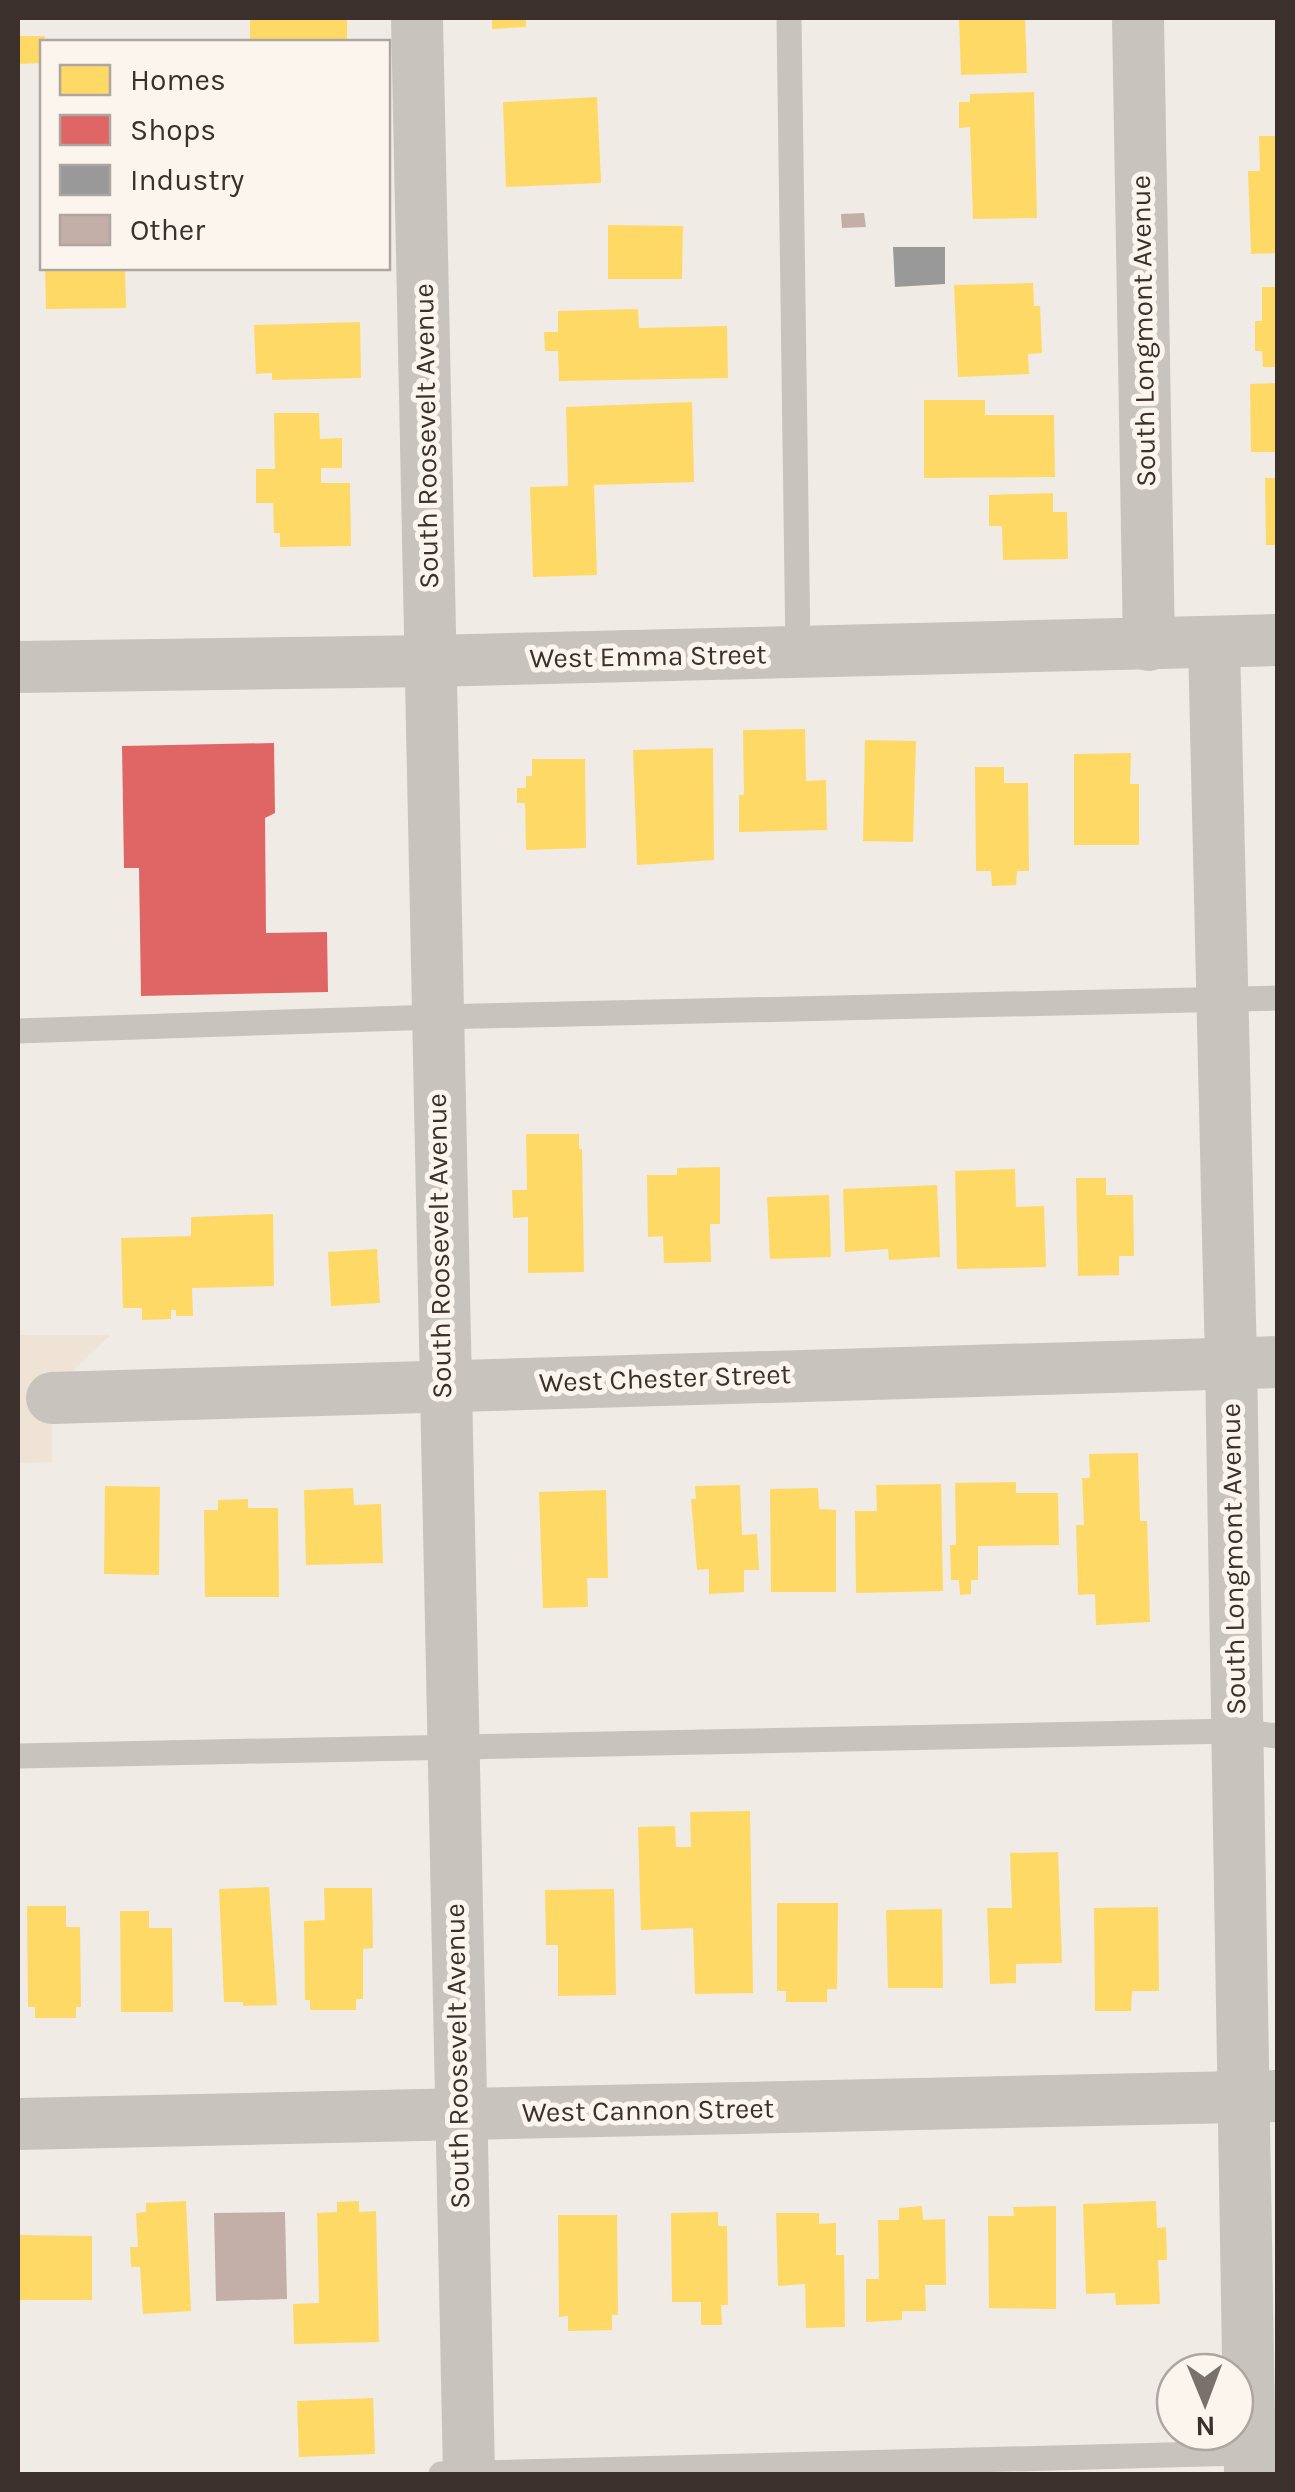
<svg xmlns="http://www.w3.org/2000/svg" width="1295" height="2492" font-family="Karla,sans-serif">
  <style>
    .plaza { fill: #eee3d5 }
    .homes { fill: #ffd966 }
    .shops { fill: #e06666 }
    .industry { fill: #999 }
    .building { fill: #c3afa7 }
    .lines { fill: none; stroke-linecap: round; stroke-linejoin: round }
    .lane { stroke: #c9c3be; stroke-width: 25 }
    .street { stroke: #c9c3be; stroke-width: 52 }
    .labels { text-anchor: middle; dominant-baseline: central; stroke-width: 10; stroke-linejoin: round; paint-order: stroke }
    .street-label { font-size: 28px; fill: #3b302b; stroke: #fbf5ee }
  </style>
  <rect width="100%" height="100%" fill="#f0ebe5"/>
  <!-- plaza -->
  <path class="plaza" d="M 18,1335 L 110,1335 L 52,1391 L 52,1462 L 18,1463 Z"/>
  <!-- homes -->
  <g class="homes">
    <rect x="250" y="18" width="97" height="24"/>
    <path d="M 492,18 L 526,18 L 526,27 L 492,29 Z"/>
    <path d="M 959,18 L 1025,18 L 1027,73 L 961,75 Z"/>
    <path d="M 18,36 L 45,36 L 42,63 L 18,64 Z"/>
    <path d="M 1034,92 L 1037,218 L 973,219 L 970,127 L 959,128 L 959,102 L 970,102 L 970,94 Z"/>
    <path d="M 597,97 L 601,183 L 506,187 L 503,102 Z"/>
    <path d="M 1259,136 L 1278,136 L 1278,253 L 1251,254 L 1248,171 L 1260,171 Z"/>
    <path d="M 608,225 L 683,226 L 682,279 L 608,279 Z"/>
    <path d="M 45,268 L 125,268 L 126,308 L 46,309 Z"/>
    <path d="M 1033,283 L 1034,306 L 1040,306 L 1042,353 L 1028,354 L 1029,374 L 958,377 L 954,285 Z"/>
    <path d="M 1262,287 L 1278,287 L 1278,367 L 1263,367 L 1262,351 L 1255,351 L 1255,321 L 1262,321 Z"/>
    <path d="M 638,309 L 639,328 L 727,326 L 728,378 L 559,381 L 558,351 L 545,351 L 544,332 L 558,332 L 558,311 Z"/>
    <path d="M 360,322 L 361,378 L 272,380 L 272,373 L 256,374 L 254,325 Z"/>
    <path d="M 1278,383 L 1278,452 L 1251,452 L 1250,384 Z"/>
    <path d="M 924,400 L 985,400 L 985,415 L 1054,415 L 1055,477 L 924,478 Z"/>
    <path d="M 692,402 L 694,482 L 594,485 L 597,575 L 533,577 L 530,487 L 568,486 L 566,407 Z"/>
    <path d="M 274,413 L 319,413 L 320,439 L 342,438 L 342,468 L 321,468 L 321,483 L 350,483 L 351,546 L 280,547 L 280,533 L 274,533 L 273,503 L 256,503 L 256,469 L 275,469 Z"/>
    <path d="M 1265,478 L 1278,478 L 1278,545 L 1266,545 Z"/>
    <path d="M 1053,493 L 1053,512 L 1067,512 L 1068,559 L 1003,560 L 1002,526 L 989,526 L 989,495 Z"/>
    <path d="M 805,729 L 806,781 L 826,780 L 827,830 L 739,832 L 739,795 L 744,795 L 743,730 Z"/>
    <path d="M 865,740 L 916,741 L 913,842 L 863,841 Z"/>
    <path d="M 713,748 L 714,860 L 637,865 L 633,750 Z"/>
    <path d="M 1131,753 L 1130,784 L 1139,784 L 1139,845 L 1074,845 L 1074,754 Z"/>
    <path d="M 532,759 L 585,759 L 586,848 L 526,850 L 525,803 L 517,803 L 517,788 L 526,788 L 526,776 L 532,776 Z"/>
    <path d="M 975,767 L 1004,767 L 1004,783 L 1028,783 L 1029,871 L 1017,871 L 1016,885 L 992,886 L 991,871 L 976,871 Z"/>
    <path d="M 526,1134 L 579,1134 L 579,1149 L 582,1149 L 584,1272 L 528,1273 L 528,1217 L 513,1218 L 512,1190 L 527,1190 Z"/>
    <path d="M 720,1167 L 720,1224 L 710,1224 L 711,1262 L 664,1263 L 663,1236 L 648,1237 L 647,1175 L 677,1175 L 677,1168 Z"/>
    <path d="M 1015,1169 L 1016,1207 L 1044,1206 L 1046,1267 L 957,1269 L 955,1171 Z"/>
    <path d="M 1076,1178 L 1106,1178 L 1106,1195 L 1133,1195 L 1134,1256 L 1119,1256 L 1119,1275 L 1078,1276 Z"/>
    <path d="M 937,1185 L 940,1257 L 889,1260 L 888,1249 L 845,1252 L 843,1189 Z"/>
    <path d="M 829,1195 L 831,1257 L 770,1259 L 767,1197 Z"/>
    <path d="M 273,1214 L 274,1286 L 192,1288 L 193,1316 L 176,1316 L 176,1310 L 171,1310 L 171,1319 L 142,1320 L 142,1308 L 123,1308 L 121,1238 L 191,1236 L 191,1217 Z"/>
    <path d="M 377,1249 L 380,1303 L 331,1306 L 328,1252 Z"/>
    <path d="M 1138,1453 L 1140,1521 L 1147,1521 L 1150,1622 L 1096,1625 L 1095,1594 L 1078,1595 L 1076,1525 L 1084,1525 L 1082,1478 L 1090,1478 L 1089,1454 Z"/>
    <path d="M 1016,1482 L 1016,1493 L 1058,1493 L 1059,1545 L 978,1546 L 978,1580 L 971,1580 L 971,1594 L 960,1595 L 959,1580 L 951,1580 L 950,1545 L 956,1545 L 955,1483 Z"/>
    <path d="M 941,1484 L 943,1591 L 856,1593 L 855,1511 L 877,1511 L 876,1485 Z"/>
    <path d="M 740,1485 L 742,1535 L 757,1534 L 759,1570 L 744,1570 L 744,1592 L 709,1594 L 709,1569 L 697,1570 L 691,1499 L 696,1499 L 695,1486 Z"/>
    <path d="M 105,1486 L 160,1487 L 159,1575 L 104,1574 Z"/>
    <path d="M 353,1488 L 354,1505 L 381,1504 L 383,1563 L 306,1565 L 304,1490 Z"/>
    <path d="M 818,1488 L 819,1509 L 836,1510 L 836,1592 L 771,1592 L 770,1489 Z"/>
    <path d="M 606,1490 L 608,1578 L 587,1578 L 588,1607 L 543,1608 L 539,1492 Z"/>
    <path d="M 248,1499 L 248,1508 L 278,1508 L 279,1597 L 205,1597 L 204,1510 L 218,1510 L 218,1500 Z"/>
    <path d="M 750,1811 L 753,1993 L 695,1994 L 693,1928 L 641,1930 L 638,1827 L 675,1826 L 676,1847 L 691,1847 L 690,1812 Z"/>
    <path d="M 1058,1852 L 1062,1963 L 1016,1964 L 1016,1983 L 990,1984 L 987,1908 L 1012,1908 L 1010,1853 Z"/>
    <path d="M 269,1887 L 277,2005 L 243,2006 L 243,2002 L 224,2002 L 219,1889 Z"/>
    <path d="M 324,1888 L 372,1888 L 373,1948 L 363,1949 L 363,1999 L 356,1999 L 356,2010 L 310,2010 L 310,2000 L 305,2000 L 304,1921 L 325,1920 Z"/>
    <path d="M 614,1889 L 616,1995 L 558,1996 L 558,1945 L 546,1945 L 545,1890 Z"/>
    <path d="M 777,1903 L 838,1903 L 837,1989 L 827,1989 L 827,2002 L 786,2002 L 786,1991 L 777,1991 Z"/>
    <path d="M 27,1906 L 66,1906 L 66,1927 L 80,1927 L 81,2007 L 76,2007 L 76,2018 L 35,2018 L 35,2007 L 28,2007 Z"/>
    <path d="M 1158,1907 L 1159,1991 L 1132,1991 L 1131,2011 L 1095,2011 L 1094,1908 Z"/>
    <path d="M 942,1909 L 943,1988 L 888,1988 L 886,1910 Z"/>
    <path d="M 120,1911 L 149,1911 L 149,1928 L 172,1928 L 173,2012 L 121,2012 Z"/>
    <path d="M 186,2201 L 191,2311 L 143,2314 L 140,2267 L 131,2267 L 130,2247 L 138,2247 L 136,2213 L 146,2212 L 146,2203 Z"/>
    <path d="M 359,2201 L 359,2212 L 376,2211 L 379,2342 L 294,2344 L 293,2304 L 319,2303 L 317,2213 L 337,2212 L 337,2202 Z"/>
    <path d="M 1156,2201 L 1157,2228 L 1166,2227 L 1167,2260 L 1158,2260 L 1160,2304 L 1116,2305 L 1115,2293 L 1086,2294 L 1083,2204 Z"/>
    <path d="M 922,2206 L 923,2220 L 945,2219 L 946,2285 L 925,2285 L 926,2311 L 902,2311 L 902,2320 L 866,2322 L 866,2279 L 879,2279 L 878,2220 L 899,2220 L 899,2208 Z"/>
    <path d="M 1056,2206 L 1056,2309 L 989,2308 L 988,2216 L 1014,2216 L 1013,2207 Z"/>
    <path d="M 718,2212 L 718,2226 L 727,2226 L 728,2305 L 721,2305 L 722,2325 L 701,2325 L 701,2302 L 672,2302 L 671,2213 Z"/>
    <path d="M 776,2213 L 819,2213 L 819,2224 L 836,2223 L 836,2255 L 844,2255 L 845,2327 L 806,2328 L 805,2284 L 778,2286 Z"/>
    <path d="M 558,2215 L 617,2215 L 618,2315 L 612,2315 L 612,2330 L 568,2331 L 568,2316 L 559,2317 Z"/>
    <path d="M 18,2235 L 92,2236 L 92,2300 L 18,2300 Z"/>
    <path d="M 373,2398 L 375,2454 L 299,2457 L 297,2401 Z"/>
  </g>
  <!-- shops -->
  <path class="shops" d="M 274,743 L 275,813 L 265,818 L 266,933 L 327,932 L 328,992 L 141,996 L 139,868 L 124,868 L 122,746 Z"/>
  <!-- industry -->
  <path class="industry" d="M 893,247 L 945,247 L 945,284 L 895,287 Z"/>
  <!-- building -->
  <g class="building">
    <path d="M 864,213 L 866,227 L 842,228 L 841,214 Z"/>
    <path d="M 285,2212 L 287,2299 L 216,2301 L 214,2213 Z"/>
  </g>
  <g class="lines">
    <!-- lane -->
    <g class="lane">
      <path d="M 789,18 L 798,652"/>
      <path d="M 18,1031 L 436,1017 L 1278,998"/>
      <path d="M 18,1756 L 1235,1731 L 1278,1736"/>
      <path d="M 441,2474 L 1278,2452"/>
    </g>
    <!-- street -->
    <g class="street">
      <path d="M 417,18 C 435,837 444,1656 469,2474"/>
      <path d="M 1138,18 L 1149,645"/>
      <path d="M 1214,643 L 1231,1362 L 1250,2474"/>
      <path d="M 18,667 L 431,661 L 1278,640"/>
      <path d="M 52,1398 L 1278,1362"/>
      <path d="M 18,2124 L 1278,2096"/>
    </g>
  </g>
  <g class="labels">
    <!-- street labels -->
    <g class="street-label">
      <text transform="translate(1143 331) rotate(-91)">South Longmont Avenue</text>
      <text transform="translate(426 436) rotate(-91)">South Roosevelt Avenue</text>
      <text transform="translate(648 656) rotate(-1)">West Emma Street</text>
      <text transform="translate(439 1246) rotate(-91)">South Roosevelt Avenue</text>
      <text transform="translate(665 1378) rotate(-2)">West Chester Street</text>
      <text transform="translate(1233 1559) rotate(-91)">South Longmont Avenue</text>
      <text transform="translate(457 2056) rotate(-91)">South Roosevelt Avenue</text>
      <text transform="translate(648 2110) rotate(-1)">West Cannon Street</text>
    </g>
  </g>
  <!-- border -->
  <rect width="1295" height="2492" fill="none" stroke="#3b302b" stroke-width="40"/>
  <!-- legend -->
  <rect x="40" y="40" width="350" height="230" fill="#fbf5ee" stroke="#aea6a0" stroke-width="2.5"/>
  <rect x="60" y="65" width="50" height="30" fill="#ffd966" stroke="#aea6a0" stroke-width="2.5"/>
  <text x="130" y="90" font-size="30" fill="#3b302b">Homes</text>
  <rect x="60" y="115" width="50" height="30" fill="#e06666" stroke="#aea6a0" stroke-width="2.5"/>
  <text x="130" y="140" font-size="30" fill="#3b302b">Shops</text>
  <rect x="60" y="165" width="50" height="30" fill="#999999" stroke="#aea6a0" stroke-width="2.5"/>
  <text x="130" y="190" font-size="30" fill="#3b302b">Industry</text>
  <rect x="60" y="215" width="50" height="30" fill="#c3afa7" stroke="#aea6a0" stroke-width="2.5"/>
  <text x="130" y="240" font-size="30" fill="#3b302b">Other</text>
  <!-- north arrow -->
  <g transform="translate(1205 2402) rotate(179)"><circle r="48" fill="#fbf5ee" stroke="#aea6a0" stroke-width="2.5"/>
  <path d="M0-8L18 38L0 25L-18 38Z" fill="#7a716c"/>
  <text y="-15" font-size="28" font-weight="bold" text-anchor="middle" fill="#3b302b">N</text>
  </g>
</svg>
